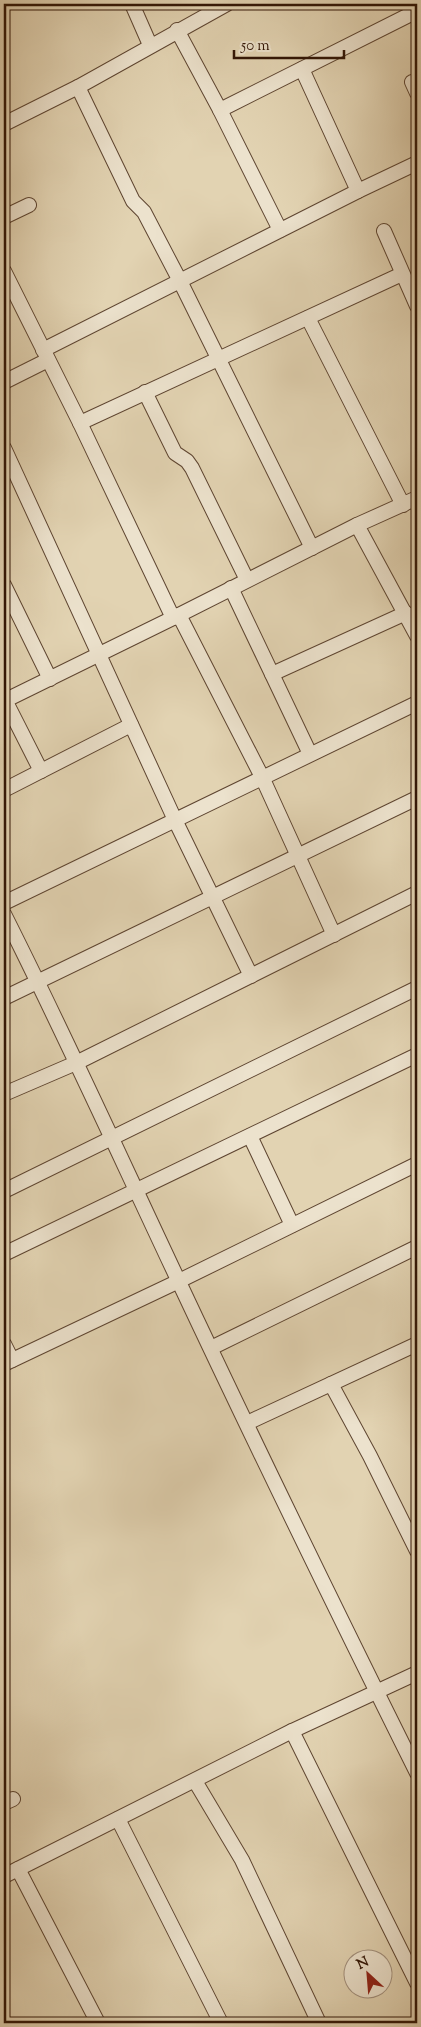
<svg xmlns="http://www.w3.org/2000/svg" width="421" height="2027" font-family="'Sorts Mill Goudy',serif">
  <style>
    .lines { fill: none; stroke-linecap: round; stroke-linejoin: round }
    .minor-casing { stroke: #5e4531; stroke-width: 16 }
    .minor { stroke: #ece2cd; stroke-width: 14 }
  </style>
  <rect width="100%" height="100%" fill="#e2d3b2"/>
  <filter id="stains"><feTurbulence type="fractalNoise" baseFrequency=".004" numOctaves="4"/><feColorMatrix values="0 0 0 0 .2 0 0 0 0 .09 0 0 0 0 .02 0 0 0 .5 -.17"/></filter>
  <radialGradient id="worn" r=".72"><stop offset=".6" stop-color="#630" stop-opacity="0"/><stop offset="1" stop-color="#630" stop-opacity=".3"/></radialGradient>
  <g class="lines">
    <defs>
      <g id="minor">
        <path d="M 132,4 L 150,45"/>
        <path d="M 177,30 L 220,110 L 280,230"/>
        <path d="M 302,69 L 358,191"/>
        <path d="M 412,82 L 417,93"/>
        <path d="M 78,87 L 133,201 L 144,212 L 180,281 L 312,548"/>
        <path d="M 220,110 L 417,11"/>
        <path d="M 4,124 L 78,87 L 227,4"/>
        <path d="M 4,217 L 29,205"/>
        <path d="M 384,231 L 417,306"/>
        <path d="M 4,271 L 80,423 L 173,618"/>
        <path d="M 308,318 L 403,505"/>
        <path d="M 43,350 L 358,191 L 417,163"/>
        <path d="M 4,382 L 48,360"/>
        <path d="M 145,392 L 175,453 L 187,461 L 192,468 L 247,580"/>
        <path d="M 80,423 L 402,274"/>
        <path d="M 4,448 L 175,820 L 251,976"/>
        <path d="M 357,525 L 417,636"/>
        <path d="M 4,585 L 50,679"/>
        <path d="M 231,588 L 310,754"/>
        <path d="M 179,615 L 262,777 L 334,935"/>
        <path d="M 272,674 L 406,613"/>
        <path d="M 5,700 L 41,771"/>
        <path d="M 4,701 L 173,618 L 357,525 L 417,498"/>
        <path d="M 4,790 L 131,725"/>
        <path d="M 4,903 L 417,703"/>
        <path d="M 4,914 C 65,1035 121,1159 179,1282 C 256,1446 336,1610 417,1773"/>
        <path d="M 4,998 L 417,798"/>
        <path d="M 4,1094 L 76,1063 L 417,893"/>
        <path d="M 250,1136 L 292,1225"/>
        <path d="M 4,1191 L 417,988"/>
        <path d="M 4,1254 L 417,1055"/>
        <path d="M 4,1344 L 12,1360"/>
        <path d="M 211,1348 L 417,1247"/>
        <path d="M 4,1364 L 179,1281 L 417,1164"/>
        <path d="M 331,1384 L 370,1456 L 417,1551"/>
        <path d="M 247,1423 L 417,1344"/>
        <path d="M 292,1731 L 417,1983"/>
        <path d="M 195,1781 L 242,1860 L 319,2023"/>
        <path d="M 4,1803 L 13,1799"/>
        <path d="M 118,1819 L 221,2023"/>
        <path d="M 18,1869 L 98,2023"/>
        <path d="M 4,1876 L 292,1731 L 417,1673"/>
      </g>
    </defs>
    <!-- minor casing -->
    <use href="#minor" class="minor-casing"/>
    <!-- minor -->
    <use href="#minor" class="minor"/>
  </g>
  <!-- margin -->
  <rect width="421" height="2027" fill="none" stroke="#e2d3b2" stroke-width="20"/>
  <rect x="5" y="5" width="411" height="2017" fill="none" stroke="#321606" stroke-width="2.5"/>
  <rect x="10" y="10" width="401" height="2007" fill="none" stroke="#321606"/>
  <!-- north arrow -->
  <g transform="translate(368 1974) rotate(334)"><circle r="24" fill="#ece2cd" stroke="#a2907d"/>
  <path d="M0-4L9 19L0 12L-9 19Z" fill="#8f2418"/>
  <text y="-8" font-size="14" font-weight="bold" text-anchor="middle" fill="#321606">N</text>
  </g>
  <!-- scale -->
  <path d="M234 50v8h110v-8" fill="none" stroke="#321606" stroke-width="2.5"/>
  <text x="241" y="50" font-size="15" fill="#321606" stroke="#ece2cd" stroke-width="4" paint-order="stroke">50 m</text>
  <rect width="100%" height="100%" filter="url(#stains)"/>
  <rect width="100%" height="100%" fill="url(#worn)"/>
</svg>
